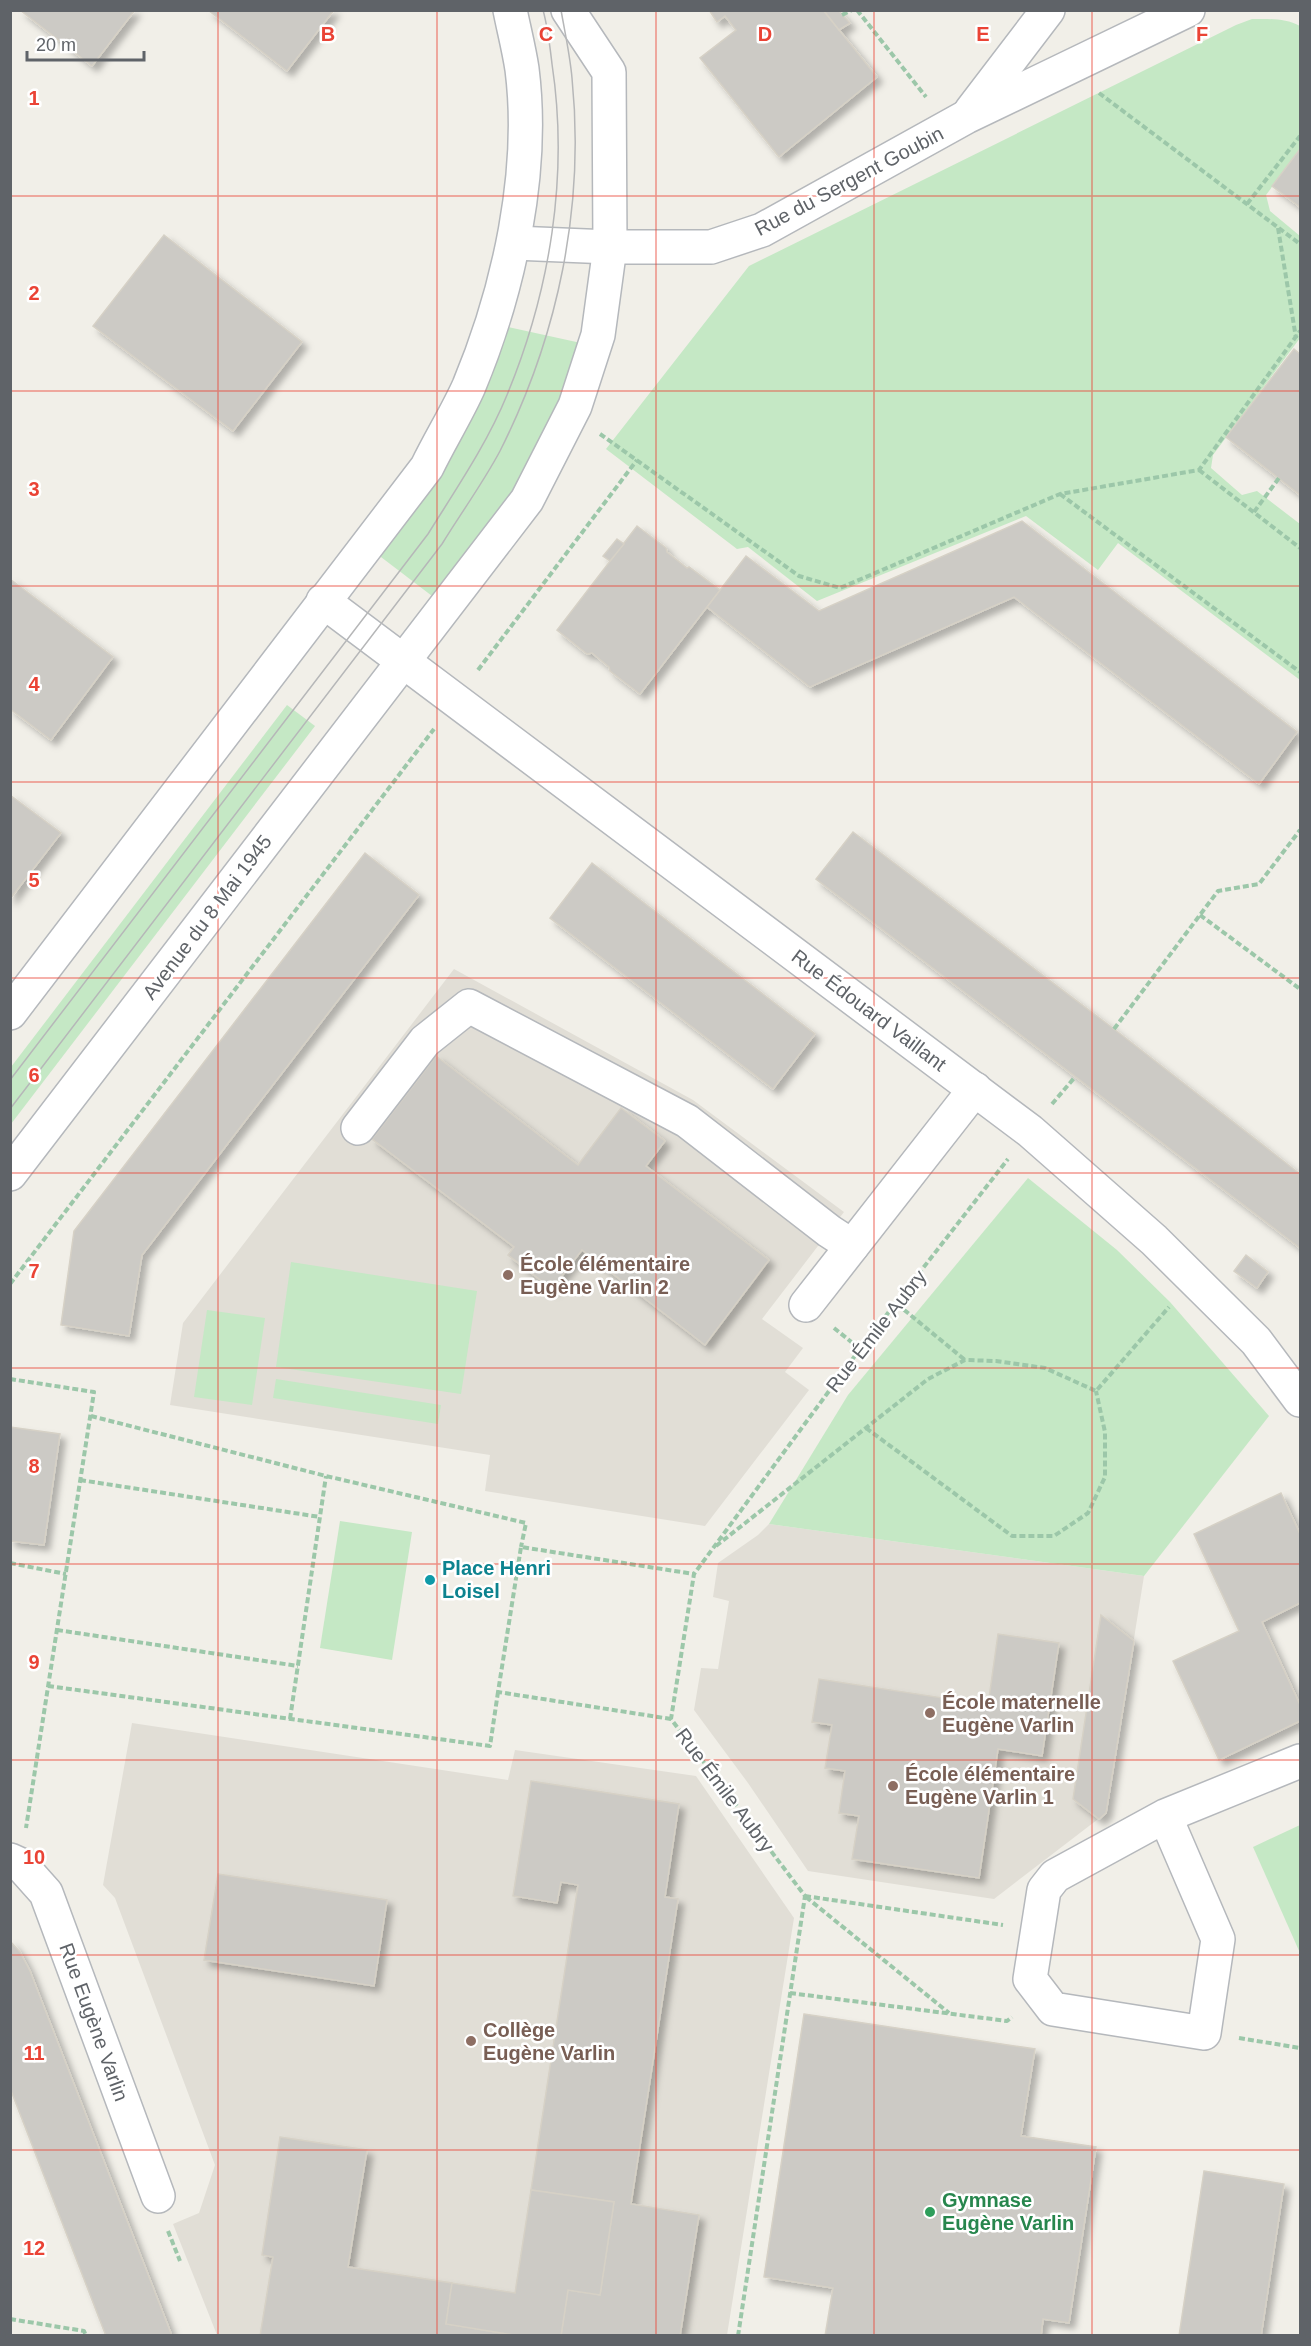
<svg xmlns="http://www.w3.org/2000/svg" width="1311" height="2346" font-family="Helvetica,sans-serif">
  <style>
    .education { fill: #e1ded6 }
    .green { fill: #c5e8c5 }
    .building { fill: #cccac5; stroke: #d6d1c6; stroke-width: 1.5; filter: url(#shadow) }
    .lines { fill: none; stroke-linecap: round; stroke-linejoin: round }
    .minor-casing { stroke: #b5b8bc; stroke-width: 36 }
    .path { stroke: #9cc7a9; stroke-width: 4; stroke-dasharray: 6 3; stroke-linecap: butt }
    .minor { stroke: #fff; stroke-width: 33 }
    .tram { stroke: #b6b7b8; stroke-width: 1.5 }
    .grid { fill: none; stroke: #ea4335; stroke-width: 1.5; stroke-opacity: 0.55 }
    .education-dot { fill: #8d6e63; stroke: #fff; stroke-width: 2 }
    .culture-dot { fill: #0f9aa8; stroke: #fff; stroke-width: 2 }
    .leisure-dot { fill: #2e9e5b; stroke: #fff; stroke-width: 2 }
    .labels { text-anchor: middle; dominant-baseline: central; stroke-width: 5; stroke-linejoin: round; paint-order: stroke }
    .street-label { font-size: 20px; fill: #5f6368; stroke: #fff }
    .education-label { font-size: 20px; font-weight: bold; fill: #785e54; stroke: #fff; text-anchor: start }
    .culture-label { font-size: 20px; font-weight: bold; fill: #0d838f; stroke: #fff; text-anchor: start }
    .leisure-label { font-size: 20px; font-weight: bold; fill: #27864d; stroke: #fff; text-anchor: start }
    .grid-label { font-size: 20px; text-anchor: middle; font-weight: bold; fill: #ea4335; stroke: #fff; stroke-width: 5; stroke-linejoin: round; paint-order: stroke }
  </style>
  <defs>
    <filter id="shadow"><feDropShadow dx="5.5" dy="5.5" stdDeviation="3" flood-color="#0004"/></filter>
  </defs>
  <rect width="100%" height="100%" fill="#f1efe8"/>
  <!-- education -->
  <g class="education">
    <path d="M 454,969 L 693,1100 L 844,1212 L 762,1319 L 803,1348 L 785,1372 L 809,1390 L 705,1526 L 485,1491 L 490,1455 L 170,1405 L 183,1323 Z"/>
    <path d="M 769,1524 L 1144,1576 L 1106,1813 L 994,1899 L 808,1871 L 748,1783 L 694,1710 L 701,1668 L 718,1669 L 729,1601 L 713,1597 L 718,1563 L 758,1535 Z"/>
    <path d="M 132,1723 L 508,1780 L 515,1750 L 696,1776 L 794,1918 L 727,2335 L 217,2335 L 173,2224 L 199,2213 L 215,2165 L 115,1898 L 103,1885 Z"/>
  </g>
  <!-- green -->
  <g class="green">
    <path d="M 1252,19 C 1268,19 1285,18 1300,26 L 1300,149 L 1266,195 L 1270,211 L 1300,236 L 1300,338 L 1213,455 L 1211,468 L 1242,495 L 1257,491 L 1300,524 L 1300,680 L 1118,543 L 1098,570 L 1026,516 L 817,601 L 748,547 L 737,549 L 606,449 L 749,266 L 1236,25 Z"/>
    <path d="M 504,326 L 581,343 L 565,399 L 517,493 L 436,599 L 377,554 Z"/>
    <path d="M 287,705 L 315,726 L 11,1124 L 11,1067 Z"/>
    <path d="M 1028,1178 L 1117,1250 L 1170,1302 L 1269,1416 L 1144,1576 L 769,1524 L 848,1395 Z"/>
    <path d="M 291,1262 L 477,1291 L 461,1394 L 276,1367 Z"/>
    <path d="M 207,1310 L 265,1318 L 252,1405 L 194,1397 Z"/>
    <path d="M 276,1379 L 441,1405 L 438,1424 L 273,1398 Z"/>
    <path d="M 340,1521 L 412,1532 L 392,1660 L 320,1648 Z"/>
    <path d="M 1300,1825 L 1300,1953 L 1253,1847 Z"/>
  </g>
  <!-- building -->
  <g class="building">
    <path d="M 20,10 L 135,10 L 92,66 Z"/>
    <path d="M 208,10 L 334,10 L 287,71 Z"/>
    <path d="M 709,10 L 823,10 L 877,77 L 779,157 L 700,58 L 736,30 L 725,16 L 717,22 Z"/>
    <path d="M 828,10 L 838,10 L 850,23 L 839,30 L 825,12 Z"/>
    <path d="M 1300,149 L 1300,207 L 1272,186 Z"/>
    <path d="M 164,235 L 302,342 L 233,431 L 93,326 Z"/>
    <path d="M 1294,349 L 1300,354 L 1300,495 L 1226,437 Z"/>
    <path d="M 1022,521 L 1297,732 L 1259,784 L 1014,597 L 810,687 L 707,607 L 746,556 L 819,611 Z"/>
    <path d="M 637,526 L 666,548 L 667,552 L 687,568 L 689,567 L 720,590 L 640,694 L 610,671 L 609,667 L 592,653 L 587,654 L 557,630 Z"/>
    <path d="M 617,539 L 624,544 L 610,561 L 603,556 Z"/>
    <path d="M 10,579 L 113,657 L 51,740 L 10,709 Z"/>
    <path d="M 10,795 L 61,833 L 10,899 Z"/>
    <path d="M 853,832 L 1114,1029 L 1300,1174 L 1300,1248 L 816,879 Z"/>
    <path d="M 365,853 L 419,895 L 142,1255 L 129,1336 L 61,1325 L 74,1231 Z"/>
    <path d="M 592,863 L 815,1034 L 773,1089 L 550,918 Z"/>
    <path d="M 436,1056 L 578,1165 L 621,1108 L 665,1141 L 646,1166 L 769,1260 L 705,1345 L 582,1250 L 552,1289 L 508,1255 L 514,1247 L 372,1139 Z"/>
    <path d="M 1246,1255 L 1268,1272 L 1257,1288 L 1234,1271 Z"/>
    <path d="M 10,1427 L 60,1434 L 44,1545 L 10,1541 Z"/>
    <path d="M 1281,1493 L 1300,1534 L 1300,1603 L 1262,1622 L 1300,1705 L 1300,1721 L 1219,1760 L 1173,1661 L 1239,1631 L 1194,1534 Z"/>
    <path d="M 1101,1615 L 1134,1641 L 1106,1813 L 1099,1819 L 1073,1799 Z"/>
    <path d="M 998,1634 L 1059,1643 L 1042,1756 L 998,1749 L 979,1878 L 852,1859 L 859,1816 L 839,1813 L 845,1771 L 825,1768 L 832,1725 L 812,1722 L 819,1679 L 988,1705 Z"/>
    <path d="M 531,1781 L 679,1804 L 665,1897 L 678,1899 L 631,2204 L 699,2215 L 680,2336 L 561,2336 L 568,2290 L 600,2295 L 614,2202 L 531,2190 L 578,1885 L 561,1882 L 557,1903 L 513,1896 Z"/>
    <path d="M 218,1874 L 387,1900 L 374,1986 L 204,1960 Z"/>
    <path d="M 10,1941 L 20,1952 L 30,1971 L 172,2336 L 106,2336 L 10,2088 Z"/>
    <path d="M 804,2014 L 1035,2049 L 1021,2136 L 1096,2147 L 1069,2323 L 1043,2319 L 1041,2336 L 825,2336 L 833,2288 L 764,2277 Z"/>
    <path d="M 280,2137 L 367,2150 L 348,2267 L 452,2283 L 446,2324 L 520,2336 L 260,2336 L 273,2257 L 262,2255 Z"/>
    <path d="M 1204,2171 L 1284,2184 L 1261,2336 L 1179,2336 Z"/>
    <path d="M 531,2190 L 614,2202 L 600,2295 L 568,2290 L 561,2336 L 520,2336 L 446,2324 L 452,2283 L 515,2293 Z"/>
  </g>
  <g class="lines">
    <defs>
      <g id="minor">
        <path d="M 971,111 L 1048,10"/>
        <path d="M 514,243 L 610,247 L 711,247 L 762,230 L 966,117 L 1188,10"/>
        <path d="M 323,601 L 1030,1131 L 1154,1240 L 1256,1341 L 1300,1400"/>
        <path d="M 10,1013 L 427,467 C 440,440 457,413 469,386 C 509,290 535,172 522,69 C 519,49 514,30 510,10"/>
        <path d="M 358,1128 L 425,1041 L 469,1006 L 687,1121 L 829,1231 L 852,1246"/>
        <path d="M 10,1174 L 527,500 L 575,406 L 598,335 L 610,247 L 609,72 L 568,10"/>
        <path d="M 806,1305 L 975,1089"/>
        <path d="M 1165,1816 L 1218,1939 L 1204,2033 L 1053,2009 L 1030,1979 L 1044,1890 L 1055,1876 L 1165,1816 L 1300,1761"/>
        <path d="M 10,1860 L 21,1865 L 46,1893 L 158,2196"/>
      </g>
    </defs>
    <!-- minor casing -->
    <use href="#minor" class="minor-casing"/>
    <!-- path -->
    <g class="path">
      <path d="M 857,10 L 926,97"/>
      <path d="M 842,15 L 852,10"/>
      <path d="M 1099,93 L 1300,244"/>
      <path d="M 1247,204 L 1300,136"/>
      <path d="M 1278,228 L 1296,338"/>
      <path d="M 600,434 L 799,576 L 840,588 L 1060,494 L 1199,470 L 1300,331"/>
      <path d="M 1199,470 L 1300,548"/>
      <path d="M 1060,494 L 1300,672"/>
      <path d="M 1254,512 L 1279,478"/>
      <path d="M 478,670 L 637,460"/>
      <path d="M 1200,915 L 1300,989"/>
      <path d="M 1114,1029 L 1218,891 L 1259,884 L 1300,830"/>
      <path d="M 1052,1104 L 1075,1077"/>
      <path d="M 10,1284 L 434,729"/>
      <path d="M 897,1304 L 965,1360"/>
      <path d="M 834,1328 L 860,1349"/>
      <path d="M 10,1379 L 94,1392 L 26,1828"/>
      <path d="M 91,1416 L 326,1476 L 526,1523 L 521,1547"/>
      <path d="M 866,1428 L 1012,1536 L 1054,1536 L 1088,1513 L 1105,1477 L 1105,1432 L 1096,1391"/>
      <path d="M 80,1480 L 320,1517"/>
      <path d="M 716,1546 L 928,1379 L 965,1360 L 996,1361 L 1045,1368 L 1096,1391 L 1169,1307"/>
      <path d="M 10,1563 L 66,1574"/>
      <path d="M 57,1630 L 298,1666"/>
      <path d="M 48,1686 L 490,1746 L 498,1692"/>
      <path d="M 290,1719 L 326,1476"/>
      <path d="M 671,1719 L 498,1692 L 521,1547 L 694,1574"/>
      <path d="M 805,1896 L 1003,1925"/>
      <path d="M 806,1897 L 949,2013"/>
      <path d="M 790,1993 L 1007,2021 L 1012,2017"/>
      <path d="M 1239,2038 L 1300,2048"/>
      <path d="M 168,2231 L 180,2261"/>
      <path d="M 10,2319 L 84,2331 L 86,2336"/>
      <path d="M 738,2336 L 805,1896 L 671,1719 L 694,1574 L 860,1349 L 1008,1159"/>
    </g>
    <!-- minor -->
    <use href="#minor" class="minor"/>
    <!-- tram -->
    <g class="tram">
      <path d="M 10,1080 L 428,534 C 456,489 487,444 507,395 C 550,291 569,176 552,64 C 550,47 548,28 543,10"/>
      <path d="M 10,1109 L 442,544 C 461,513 483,483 500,451 C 558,336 585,207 572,78 C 570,55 565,33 561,10"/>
    </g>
  </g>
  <!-- grid -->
  <path class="grid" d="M 218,10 L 218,2336M 437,10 L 437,2336M 656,10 L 656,2336M 874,10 L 874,2336M 1092,10 L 1092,2336M 10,196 L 1300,196M 10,391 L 1300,391M 10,586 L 1300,586M 10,782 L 1300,782M 10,978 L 1300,978M 10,1173 L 1300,1173M 10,1368 L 1300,1368M 10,1564 L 1300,1564M 10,1760 L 1300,1760M 10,1955 L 1300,1955M 10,2150 L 1300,2150"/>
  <!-- markers -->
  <g class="education-dot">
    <circle cx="508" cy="1275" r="6"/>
    <circle cx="930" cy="1713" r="6"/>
    <circle cx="893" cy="1786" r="6"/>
    <circle cx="471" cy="2041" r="6"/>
  </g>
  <circle class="culture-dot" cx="430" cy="1580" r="6"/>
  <circle class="leisure-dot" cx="930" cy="2212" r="6"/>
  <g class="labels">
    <!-- street labels -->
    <g class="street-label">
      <text transform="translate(849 181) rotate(-28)">Rue du Sergent Goubin</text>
      <text transform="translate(207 917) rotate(-53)">Avenue du 8 Mai 1945</text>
      <text transform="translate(869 1010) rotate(37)">Rue Édouard Vaillant</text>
      <text transform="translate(876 1331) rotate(-52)">Rue Émile Aubry</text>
      <text transform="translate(725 1790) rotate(53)">Rue Émile Aubry</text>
      <text transform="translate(94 2022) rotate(70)">Rue Eugène Varlin</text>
    </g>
    <!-- education labels -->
    <g class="education-label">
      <text x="520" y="1264">École élémentaire<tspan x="520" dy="23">Eugène Varlin 2</tspan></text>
      <text x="942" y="1702">École maternelle<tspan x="942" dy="23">Eugène Varlin</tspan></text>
      <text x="905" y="1774">École élémentaire<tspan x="905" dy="23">Eugène Varlin 1</tspan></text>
      <text x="483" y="2030">Collège<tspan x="483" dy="23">Eugène Varlin</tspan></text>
    </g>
    <!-- culture labels -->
    <g class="culture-label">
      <text x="442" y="1568">Place Henri<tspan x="442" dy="23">Loisel</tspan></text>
    </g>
    <!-- leisure labels -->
    <g class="leisure-label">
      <text x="942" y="2200">Gymnase<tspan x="942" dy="23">Eugène Varlin</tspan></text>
    </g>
  </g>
  <g class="grid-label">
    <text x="328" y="41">B</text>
    <text x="546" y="41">C</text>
    <text x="765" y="41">D</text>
    <text x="983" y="41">E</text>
    <text x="1202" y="41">F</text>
    <text x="34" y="105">1</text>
    <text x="34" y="300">2</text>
    <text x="34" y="496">3</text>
    <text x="34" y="691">4</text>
    <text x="34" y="887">5</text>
    <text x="34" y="1082">6</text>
    <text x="34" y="1278">7</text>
    <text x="34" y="1473">8</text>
    <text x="34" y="1669">9</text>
    <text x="34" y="1864">10</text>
    <text x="34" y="2060">11</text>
    <text x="34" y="2255">12</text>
  </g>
  <!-- border -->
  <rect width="1311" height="2346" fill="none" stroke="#5f6368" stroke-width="24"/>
  <!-- scale -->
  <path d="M27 51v9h117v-9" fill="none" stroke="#5f6368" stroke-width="3"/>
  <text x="36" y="51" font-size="18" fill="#5f6368" stroke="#ffffff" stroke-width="4.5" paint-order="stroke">20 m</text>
</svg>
